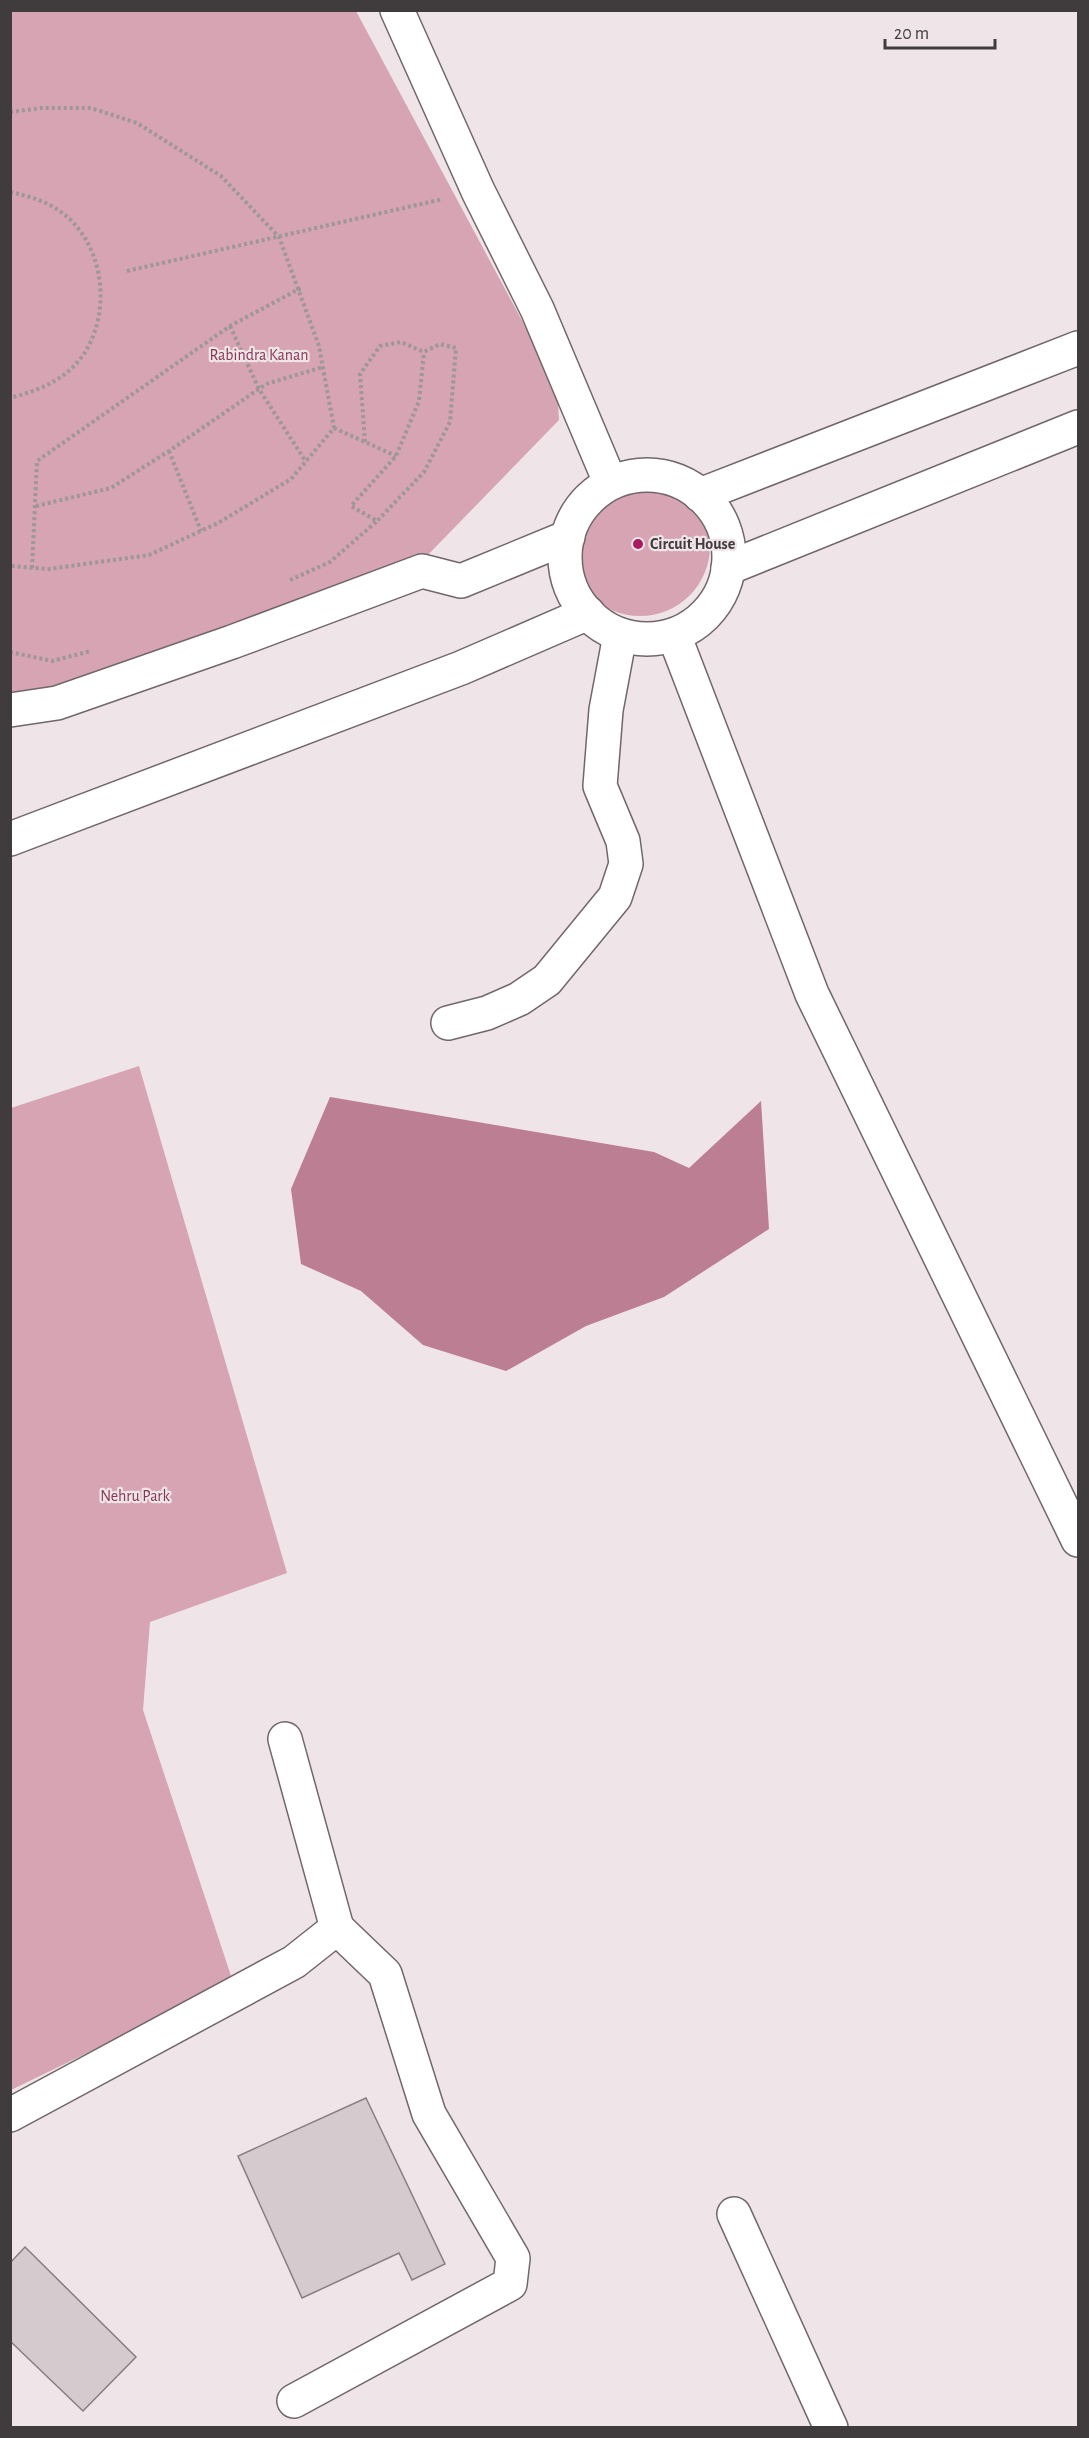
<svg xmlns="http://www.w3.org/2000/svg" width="1089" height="2438" font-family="'Alegreya Sans',sans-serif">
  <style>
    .green { fill: #d6a4b3 }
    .water { fill: #bc7e92 }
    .building { fill: #d5cacd; stroke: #887e81; stroke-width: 1.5 }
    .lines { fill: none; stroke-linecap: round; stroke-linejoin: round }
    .minor-casing { stroke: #71676a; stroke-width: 36 }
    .major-casing { stroke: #71676a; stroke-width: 36 }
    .path { stroke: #9e9698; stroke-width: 4; stroke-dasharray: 3 3; stroke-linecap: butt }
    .minor { stroke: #fff; stroke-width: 33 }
    .major { stroke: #fff; stroke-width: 33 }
    .poi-dot { fill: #a81b5d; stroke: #efe4e7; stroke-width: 2 }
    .labels { text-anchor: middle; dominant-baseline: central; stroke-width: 4.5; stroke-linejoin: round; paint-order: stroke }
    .park-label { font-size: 16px; fill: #853855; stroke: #efe4e7 }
    .poi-label { font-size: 16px; font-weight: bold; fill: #403b3c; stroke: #efe4e7; text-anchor: start }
  </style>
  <rect width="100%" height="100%" fill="#efe4e7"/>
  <!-- green -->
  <g class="green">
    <path d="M 11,11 L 356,11 L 557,386 L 559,420 L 421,562 L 230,634 L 11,698 Z"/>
    <circle cx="640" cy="546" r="70"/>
    <path d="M 139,1066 L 287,1573 L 150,1622 L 143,1710 L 233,1982 L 11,2090 L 11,1108 Z"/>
  </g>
  <!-- water -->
  <path class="water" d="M 330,1097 L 654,1152 L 689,1168 L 761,1101 L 769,1229 L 664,1297 L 586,1326 L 506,1371 L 423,1345 L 361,1291 L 301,1264 L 291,1189 Z"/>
  <!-- building -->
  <g class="building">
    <path d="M 366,2098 L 445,2264 L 412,2280 L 399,2253 L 302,2298 L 238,2156 Z"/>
    <path d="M 25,2247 L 136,2357 L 83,2411 L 10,2341 L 10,2263 Z"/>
  </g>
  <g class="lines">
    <defs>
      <g id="minor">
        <path d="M 397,10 L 478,191 L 537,309 L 610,482"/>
        <path d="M 674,635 L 812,994 L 1078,1540"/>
        <path d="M 448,1023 L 487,1013 L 519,999 L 547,980 L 615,897 L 626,864 L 623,841 L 600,786 L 606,710 L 620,635"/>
        <path d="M 10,2115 L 294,1962 L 337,1928 L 285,1739"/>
        <path d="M 734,2214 L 831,2428"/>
        <path d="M 294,2401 L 510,2284 L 513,2258 L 429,2114 L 385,1974 L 337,1928"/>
      </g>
      <g id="major">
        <circle cx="647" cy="557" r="82"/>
        <path d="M 700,495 L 1078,348"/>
        <path d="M 728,568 L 1078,427"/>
        <path d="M 10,710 L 57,703 L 232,642 L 422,571 L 461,581 L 568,537"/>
        <path d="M 10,839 L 461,668 L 588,613"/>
      </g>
    </defs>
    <!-- minor casing -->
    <use href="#minor" class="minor-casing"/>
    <!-- major casing -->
    <use href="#major" class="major-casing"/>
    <!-- path -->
    <g class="path">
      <path d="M 10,112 L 42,108 L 91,108 L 137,123 L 221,176 L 279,237 L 319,346 L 334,428 L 291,479 L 218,523 L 149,555 L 49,569 L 10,566"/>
      <path d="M 10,192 C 29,196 46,201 61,212 C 109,246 114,328 72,368 C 55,384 33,392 10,398"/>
      <path d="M 127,271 L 443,199"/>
      <path d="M 230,326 L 259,389 L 306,462"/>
      <path d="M 334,428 L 396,456"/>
      <path d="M 365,442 L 360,374 L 380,346 L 401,342 L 424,352 L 440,344 L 456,348 L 450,422 L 424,472 L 377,521 L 351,506 L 396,456 L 419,401 L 424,352"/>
      <path d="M 169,451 L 201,531"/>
      <path d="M 36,506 L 111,488 L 169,451 L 266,384 L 323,367"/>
      <path d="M 32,568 L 37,461 L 230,326 L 299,289 L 299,291"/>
      <path d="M 290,580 L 330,562 L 377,521"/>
      <path d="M 10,652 L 52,661 L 91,651"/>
    </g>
    <!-- minor -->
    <use href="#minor" class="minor"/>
    <!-- major -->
    <use href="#major" class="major"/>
  </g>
  <!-- markers -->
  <circle class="poi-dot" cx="638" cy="544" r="6"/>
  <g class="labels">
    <!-- park labels -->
    <g class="park-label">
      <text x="259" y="355">Rabindra Kanan</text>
      <text x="135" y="1496">Nehru Park</text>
    </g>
    <!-- poi labels -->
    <g class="poi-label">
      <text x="650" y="544">Circuit House</text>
    </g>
  </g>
  <!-- border -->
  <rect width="1089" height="2438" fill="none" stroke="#403b3c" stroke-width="24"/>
  <!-- scale -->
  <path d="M885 39v9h110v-9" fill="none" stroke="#403b3c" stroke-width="3"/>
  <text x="894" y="39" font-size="18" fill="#403b3c" stroke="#efe4e7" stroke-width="4.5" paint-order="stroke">20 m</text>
</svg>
